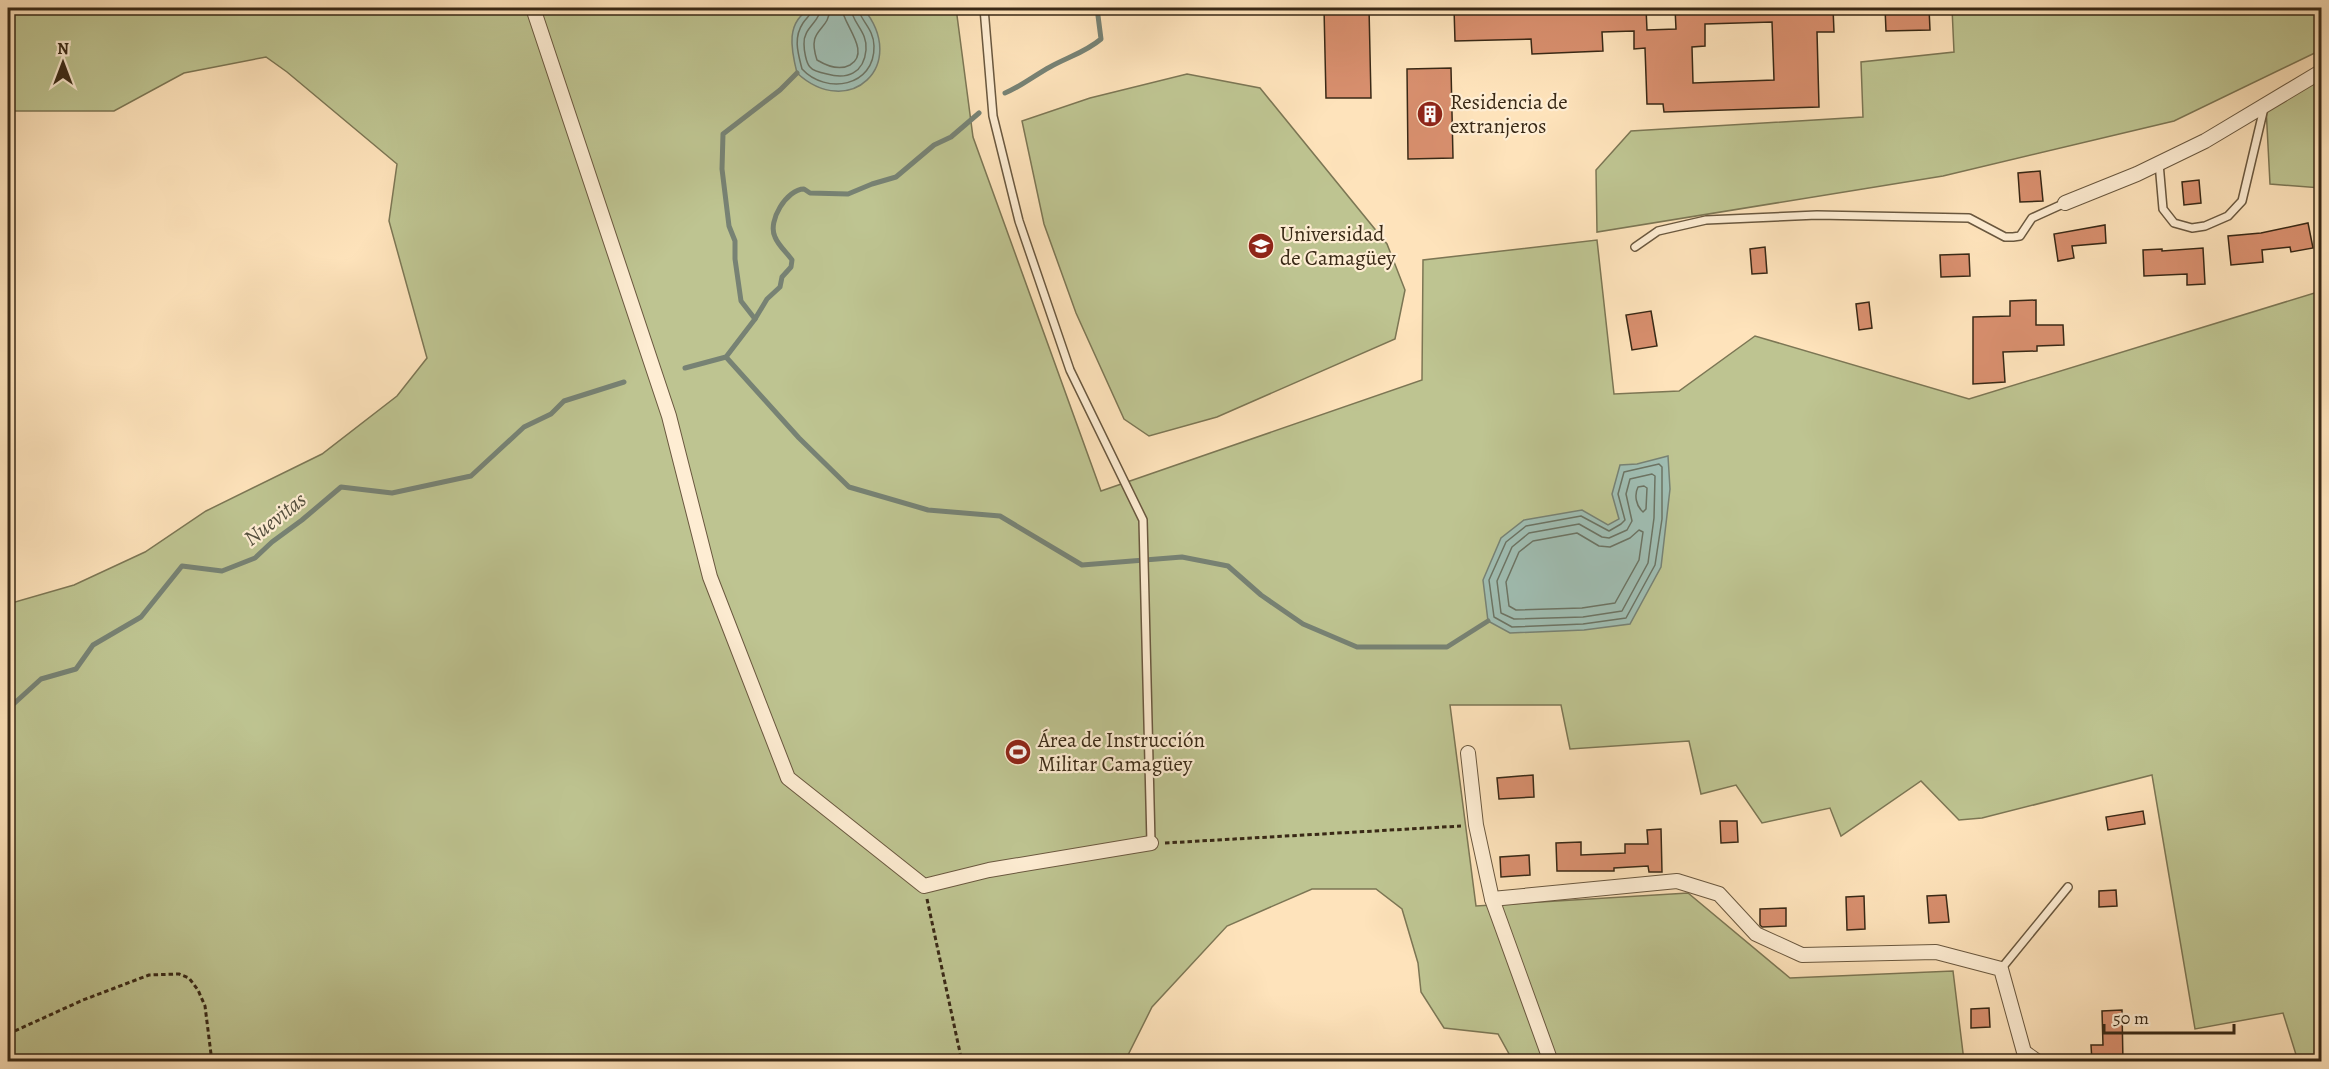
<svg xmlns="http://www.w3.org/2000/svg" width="2329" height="1069" font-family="Alegreya,serif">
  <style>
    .green { fill: #bec491; stroke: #7c7654; stroke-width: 1.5 }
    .water { fill: #a0beb3; stroke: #778274; stroke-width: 1.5 }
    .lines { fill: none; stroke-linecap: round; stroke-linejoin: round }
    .shore { stroke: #6c7464; stroke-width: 1.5 }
    .stream { stroke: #778274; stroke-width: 5 }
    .building { fill: #d88f6e; stroke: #392916; stroke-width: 1.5; fill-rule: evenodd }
    .lane-casing { stroke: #6a583f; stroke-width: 10 }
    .street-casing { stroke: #6a583f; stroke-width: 16 }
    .path { stroke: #392916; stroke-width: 3; stroke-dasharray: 4.5 3; stroke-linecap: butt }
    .lane { stroke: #feedd3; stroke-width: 7 }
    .street { stroke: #feedd3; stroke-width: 14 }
    .labels { text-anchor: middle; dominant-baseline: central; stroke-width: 4.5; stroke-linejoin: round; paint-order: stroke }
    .poi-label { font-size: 21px; fill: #392916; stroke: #feedd3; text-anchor: start }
    .water-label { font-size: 22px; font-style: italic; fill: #534e3d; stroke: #feedd3 }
  </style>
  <rect width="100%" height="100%" fill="#fee3bb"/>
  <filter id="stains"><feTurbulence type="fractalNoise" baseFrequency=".00333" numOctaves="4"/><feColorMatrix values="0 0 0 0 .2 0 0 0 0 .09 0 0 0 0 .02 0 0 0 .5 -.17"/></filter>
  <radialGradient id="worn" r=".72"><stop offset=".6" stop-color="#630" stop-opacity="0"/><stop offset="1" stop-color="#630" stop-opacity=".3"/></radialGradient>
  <!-- green -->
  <g class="green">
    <path d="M 8,8 L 956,8 L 973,137 L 1101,491 L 1422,380 L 1423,260 L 1597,240 L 1614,394 L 1679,391 L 1755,336 L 1969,399 L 2321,291 L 2321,1061 L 2298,1061 L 2283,1013 L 2195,1029 L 2152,775 L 1982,818 L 1959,820 L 1921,781 L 1841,836 L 1830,808 L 1762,823 L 1736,785 L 1701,794 L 1689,741 L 1570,749 L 1561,705 L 1450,705 L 1476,906 L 1688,893 L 1790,978 L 1953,971 L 1964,1061 L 1513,1061 L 1498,1034 L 1444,1028 L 1421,992 L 1418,963 L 1402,909 L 1376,889 L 1312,889 L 1227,926 L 1152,1007 L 1125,1061 L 8,1061 L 8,604 L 74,585 L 145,552 L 206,511 L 322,454 L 397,396 L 427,358 L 389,221 L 397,164 L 287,72 L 266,57 L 184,73 L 114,111 L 8,111 Z"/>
    <path d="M 1952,8 L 2321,8 L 2321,50 L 2174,121 L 1943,176 L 1597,232 L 1596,170 L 1631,131 L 1863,117 L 1861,62 L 1954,52 Z"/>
    <path d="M 1187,74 L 1260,88 L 1387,244 L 1405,290 L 1395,339 L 1217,417 L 1149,436 L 1124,419 L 1076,313 L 1044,224 L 1022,121 L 1090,98 Z"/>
    <path d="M 2321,78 L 2321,188 L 2270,184 L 2266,107 Z"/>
  </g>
  <!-- water -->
  <g class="water">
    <path d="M 812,8 L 863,8 C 910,65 849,121 797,73 C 791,49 785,21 812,8 Z"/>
    <path d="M 1668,456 L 1670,489 L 1661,567 L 1630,624 L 1584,630 L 1510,633 L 1488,621 L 1483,580 L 1501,538 L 1524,520 L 1582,510 L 1608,525 L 1619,519 L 1612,494 L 1620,465 L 1637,464 Z"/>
  </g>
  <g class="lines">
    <!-- shore -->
    <g class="shore">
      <path d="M 813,8 C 812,14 807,17 803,23 C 793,38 798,53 802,69 C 826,95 875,87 874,46 C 874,29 860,20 858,8"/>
      <path d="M 821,8 C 820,22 803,28 804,44 C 804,50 806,63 810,67 C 813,71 822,73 827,74 C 847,80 864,73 866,50 C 868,32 852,23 851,8"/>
      <path d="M 830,8 C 829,33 806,27 817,60 C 827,66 839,71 850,65 C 872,52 842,23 842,8"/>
      <path d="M 1659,464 L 1662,467 L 1662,519 L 1655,565 L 1626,618 L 1583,624 L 1512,627 L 1494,617 L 1489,580 L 1506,542 L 1526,526 L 1581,516 L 1609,531 L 1621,524 L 1625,520 L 1618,494 L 1624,472 Z"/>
      <path d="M 1652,474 L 1655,476 L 1654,518 L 1648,563 L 1622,611 L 1583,617 L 1514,619 L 1501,613 L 1497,581 L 1512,547 L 1529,533 L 1579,524 L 1602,537 L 1609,538 L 1627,530 L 1632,521 L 1626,494 L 1630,479 Z"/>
      <path d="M 1644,486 L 1647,488 L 1646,509 L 1643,512 C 1636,506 1634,495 1638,487 Z"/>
      <path d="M 1639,530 L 1643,532 L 1639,560 L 1615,603 L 1582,608 L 1516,610 L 1509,606 L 1506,582 L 1519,552 L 1533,541 L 1577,533 L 1599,546 L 1610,547 L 1630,538 Z"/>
    </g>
    <!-- stream -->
    <g class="stream">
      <path d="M 1005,93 C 1022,86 1035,75 1050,67 C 1068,57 1086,52 1101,39 L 1097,8"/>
      <path d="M 755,319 L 741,301 L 735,259 L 735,241 L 729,226 L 722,169 L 723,134 L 780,90 L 797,73"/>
      <path d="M 726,357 L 799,438 L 849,487 L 928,510 L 1000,516 L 1082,565 L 1182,557 L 1228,566 L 1261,595 L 1303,624 L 1357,647 L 1447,647 L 1488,621"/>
      <path d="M 685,368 L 726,357 L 755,319 L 767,299 L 780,287 L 782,277 L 791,267 L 792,260 C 787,253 778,245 775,237 C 767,221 787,189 804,189 L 810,193 L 848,194 L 872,184 L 896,177 L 934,145 L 951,137 L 979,113"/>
      <path d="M 8,709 L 41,679 L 76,669 L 93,645 L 141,617 L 182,566 L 222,571 L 255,558 L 272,542 L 302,520 L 341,487 L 392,493 L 471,476 L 524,427 L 551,414 L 564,401 L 624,382"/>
    </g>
  </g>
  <!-- building -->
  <g class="building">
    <path d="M 1324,8 L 1369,8 L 1371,98 L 1326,98 Z"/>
    <path d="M 1454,8 L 1646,8 L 1647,30 L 1676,29 L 1675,8 L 1833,8 L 1834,32 L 1817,32 L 1819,107 L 1664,112 L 1663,104 L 1647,104 L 1645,48 L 1634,49 L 1634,31 L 1602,32 L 1603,51 L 1532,54 L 1531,39 L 1455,41 ZM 1772,22 L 1774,80 L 1693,83 L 1692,47 L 1705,46 L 1705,24 Z"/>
    <path d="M 1885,8 L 1929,8 L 1930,30 L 1886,31 Z"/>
    <path d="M 1451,68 L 1453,158 L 1408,159 L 1407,69 Z"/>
    <path d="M 2040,171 L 2043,201 L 2020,202 L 2018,173 Z"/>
    <path d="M 2199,180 L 2201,203 L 2184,205 L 2182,182 Z"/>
    <path d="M 2308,223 L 2313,248 L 2291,252 L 2290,247 L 2262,250 L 2263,262 L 2231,265 L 2228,236 L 2261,233 Z"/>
    <path d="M 2105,225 L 2106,243 L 2072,246 L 2074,258 L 2058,261 L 2054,234 Z"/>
    <path d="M 1765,247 L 1767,273 L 1752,274 L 1750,249 Z"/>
    <path d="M 2203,248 L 2205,284 L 2187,285 L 2187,274 L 2144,276 L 2143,250 L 2162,249 L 2162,251 Z"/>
    <path d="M 1969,254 L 1970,276 L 1941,277 L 1940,255 Z"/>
    <path d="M 2036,300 L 2036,325 L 2063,325 L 2064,345 L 2037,346 L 2037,351 L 2003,352 L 2005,382 L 1973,384 L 1973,317 L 2010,316 L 2010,301 Z"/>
    <path d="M 1869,302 L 1872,328 L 1859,330 L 1856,304 Z"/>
    <path d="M 1651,311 L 1657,346 L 1632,350 L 1626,315 Z"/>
    <path d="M 1533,775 L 1534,797 L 1499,799 L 1497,778 Z"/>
    <path d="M 2143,811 L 2145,824 L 2108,830 L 2106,817 Z"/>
    <path d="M 1720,821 L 1737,821 L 1738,842 L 1721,843 Z"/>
    <path d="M 1661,829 L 1662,872 L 1649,872 L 1648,866 L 1614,868 L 1614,871 L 1557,871 L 1556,843 L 1581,842 L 1581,855 L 1625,853 L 1625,844 L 1648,844 L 1647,830 Z"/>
    <path d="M 1529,855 L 1530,875 L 1501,877 L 1500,857 Z"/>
    <path d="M 2116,890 L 2117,906 L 2099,907 L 2099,891 Z"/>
    <path d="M 1946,895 L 1949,922 L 1929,923 L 1927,896 Z"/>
    <path d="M 1864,896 L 1865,929 L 1847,930 L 1846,897 Z"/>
    <path d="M 1786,908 L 1786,926 L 1762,927 L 1760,925 L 1760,909 Z"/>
    <path d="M 1989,1008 L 1990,1027 L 1971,1028 L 1971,1009 Z"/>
    <path d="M 2122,1010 L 2123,1062 L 2092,1062 L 2091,1045 L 2103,1045 L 2102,1011 Z"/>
  </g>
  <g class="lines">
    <defs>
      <g id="lane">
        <path d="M 984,8 L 993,116 L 1019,221 L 1070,370 L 1143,520 L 1151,843"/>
        <path d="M 2159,163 L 2163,209 L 2174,223 L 2192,228 L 2205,226 L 2228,216 L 2242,201 L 2264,108"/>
        <path d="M 1635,247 L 1658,231 L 1706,220 L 1817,215 L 1969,218 L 2005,237 L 2013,237 L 2020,236 L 2032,218 L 2065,203"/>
        <path d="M 2001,969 L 2068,887"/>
      </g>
      <g id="street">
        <path d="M 533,8 L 669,416 L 710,577 L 788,778 L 924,886 L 989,870 L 1151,843"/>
        <path d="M 2065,203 L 2137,174 L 2205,141 L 2322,71"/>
        <path d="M 1468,753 L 1476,825 L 1492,899 L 1551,1062"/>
        <path d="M 1492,899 L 1677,881 L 1719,894 L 1756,934 L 1802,955 L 1936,952 L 2001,969 L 2024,1052 L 2038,1062"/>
      </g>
    </defs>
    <!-- lane casing -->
    <use href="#lane" class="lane-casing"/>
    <!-- street casing -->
    <use href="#street" class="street-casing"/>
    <!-- path -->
    <g class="path">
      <path d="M 1165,843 L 1461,826"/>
      <path d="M 927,899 L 962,1062"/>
      <path d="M 8,1034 L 83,1000 L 149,975 L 179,974 L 189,978 L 198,990 L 205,1006 L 212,1062"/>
    </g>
    <!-- lane -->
    <use href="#lane" class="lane"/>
    <!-- street -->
    <use href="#street" class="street"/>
  </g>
  <!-- icons -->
  <defs>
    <symbol id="building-disc" viewBox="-11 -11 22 22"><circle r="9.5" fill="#8f2418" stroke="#feedd3"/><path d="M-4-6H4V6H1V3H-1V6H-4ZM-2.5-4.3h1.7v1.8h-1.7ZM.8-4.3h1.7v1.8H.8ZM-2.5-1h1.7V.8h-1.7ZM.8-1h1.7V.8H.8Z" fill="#fff"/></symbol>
    <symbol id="university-disc" viewBox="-11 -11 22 22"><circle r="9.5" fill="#8f2418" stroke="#feedd3"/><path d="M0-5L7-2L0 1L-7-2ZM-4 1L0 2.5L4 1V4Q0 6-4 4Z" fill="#fff"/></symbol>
    <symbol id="stadium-disc" viewBox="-11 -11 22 22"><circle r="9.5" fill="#8f2418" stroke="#feedd3"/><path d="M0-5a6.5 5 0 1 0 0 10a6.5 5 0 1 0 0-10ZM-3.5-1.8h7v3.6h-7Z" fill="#fff"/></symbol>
  </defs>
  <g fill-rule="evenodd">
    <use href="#building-disc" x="1415" y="99" width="30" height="30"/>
    <use href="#university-disc" x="1246" y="231" width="30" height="30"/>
    <use href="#stadium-disc" x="1003" y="737" width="30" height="30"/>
  </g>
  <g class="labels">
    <!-- poi labels -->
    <g class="poi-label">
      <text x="1450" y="102">Residencia de<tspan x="1450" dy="24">extranjeros</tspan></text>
      <text x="1280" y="234">Universidad<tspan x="1280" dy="24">de Camagüey</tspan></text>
      <text x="1038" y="740">Área de Instrucción<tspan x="1038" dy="24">Militar Camagüey</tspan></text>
    </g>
    <!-- water labels -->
    <g class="water-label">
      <text transform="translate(275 519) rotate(-38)">Nuevitas</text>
    </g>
  </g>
  <!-- margin -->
  <rect width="2329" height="1069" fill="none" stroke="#fee3bb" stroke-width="30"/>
  <rect x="9" y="9" width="2311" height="1051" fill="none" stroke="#392916" stroke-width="3"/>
  <rect x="15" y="15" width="2299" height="1039" fill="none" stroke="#392916" stroke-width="1.5"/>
  <!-- north arrow -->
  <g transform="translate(63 63)" stroke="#feedd3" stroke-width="4.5" paint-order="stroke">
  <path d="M0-4.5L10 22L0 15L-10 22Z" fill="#392916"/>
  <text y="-9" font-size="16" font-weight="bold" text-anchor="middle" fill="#392916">N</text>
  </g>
  <!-- scale -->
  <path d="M2104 1024v9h130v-9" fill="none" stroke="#392916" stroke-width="3"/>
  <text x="2113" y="1024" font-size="18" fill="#392916" stroke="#feedd3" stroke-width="4.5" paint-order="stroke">50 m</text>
  <rect width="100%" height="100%" filter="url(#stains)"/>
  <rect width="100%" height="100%" fill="url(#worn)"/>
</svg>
